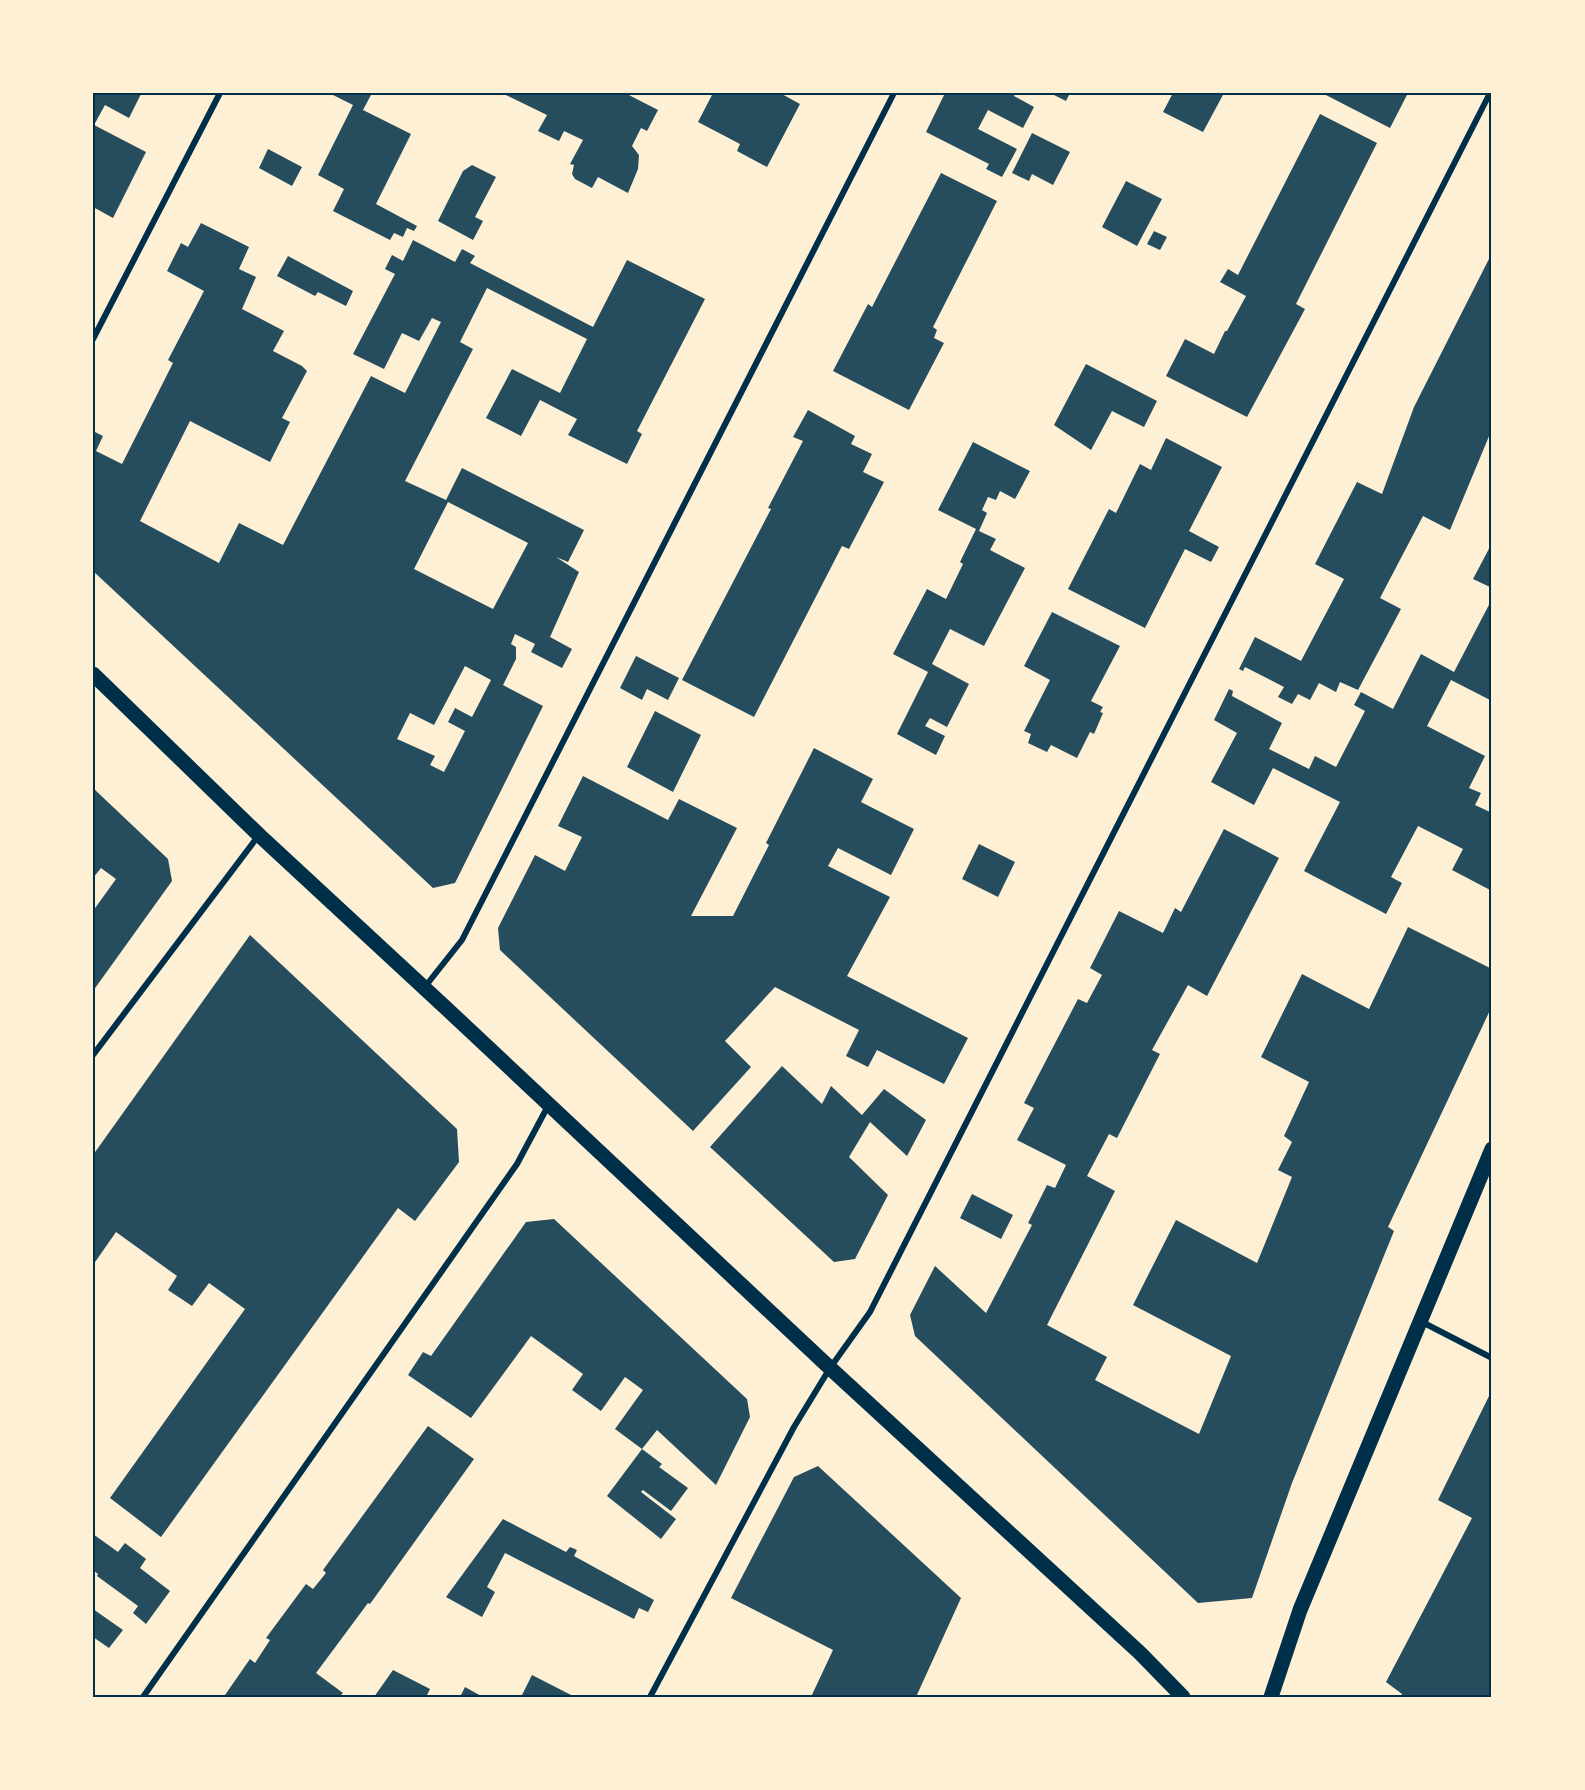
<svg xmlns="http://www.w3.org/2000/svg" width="1585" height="1790" font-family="'Asap Condensed',sans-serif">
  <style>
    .building { fill: #264d5e; fill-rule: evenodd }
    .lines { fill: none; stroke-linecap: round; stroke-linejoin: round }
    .minor { stroke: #003049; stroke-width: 6 }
    .primary { stroke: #003049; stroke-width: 15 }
    .neatline { fill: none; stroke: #003049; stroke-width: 2 }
  </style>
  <rect width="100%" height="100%" fill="#fdf0d5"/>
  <!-- building -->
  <g class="building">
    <path d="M 93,93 L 141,94 L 129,118 L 105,105 L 94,125 L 146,152 L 113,218 L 93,207 Z"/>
    <path d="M 329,93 L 372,93 L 363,110 L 411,134 L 376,204 L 417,226 L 414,231 L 407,228 L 403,237 L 394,233 L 390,240 L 333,211 L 344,189 L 318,175 L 353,105 Z"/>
    <path d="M 502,93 L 625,93 L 658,110 L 647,131 L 641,128 L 632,146 L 639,155 L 638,169 L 628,193 L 598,177 L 592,188 L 575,179 L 572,174 L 574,165 L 570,164 L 583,140 L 564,131 L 559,141 L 538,131 L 547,115 Z"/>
    <path d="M 713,93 L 780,93 L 800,104 L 767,167 L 737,151 L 740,144 L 698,122 Z"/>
    <path d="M 945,93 L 1015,93 L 1014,96 L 1034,107 L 1023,128 L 988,110 L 978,129 L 1017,149 L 1002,177 L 986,169 L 989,164 L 926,132 Z"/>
    <path d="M 1050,93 L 1070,93 L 1066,101 Z"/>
    <path d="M 1173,93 L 1224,93 L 1203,132 L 1163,112 Z"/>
    <path d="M 1322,93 L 1408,93 L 1390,128 Z"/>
    <path d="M 1320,114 L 1377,143 L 1296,304 L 1305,309 L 1247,417 L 1166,376 L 1185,339 L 1214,354 L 1225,331 L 1227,331 L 1246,296 L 1220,282 L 1228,269 L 1238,275 Z"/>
    <path d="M 1032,133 L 1070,152 L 1053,185 L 1032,174 L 1029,181 L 1012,173 Z"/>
    <path d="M 268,149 L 302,167 L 292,186 L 259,168 Z"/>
    <path d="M 472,165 L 496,177 L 475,217 L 483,221 L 473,240 L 438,221 L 463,171 Z"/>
    <path d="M 941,173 L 997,201 L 933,327 L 937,330 L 934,338 L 944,343 L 909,410 L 833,371 L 868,304 L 872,307 Z"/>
    <path d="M 1126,181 L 1162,199 L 1137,246 L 1102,227 Z"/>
    <path d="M 201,223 L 249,247 L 239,269 L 256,277 L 242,309 L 284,331 L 273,351 L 302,366 L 307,371 L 282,418 L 290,422 L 270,462 L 190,421 L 140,521 L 219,563 L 239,523 L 283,545 L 371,376 L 405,393 L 441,322 L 432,318 L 419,341 L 402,333 L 384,369 L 353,354 L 395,274 L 385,269 L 392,255 L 403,261 L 413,240 L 455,262 L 462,249 L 475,256 L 470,263 L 593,327 L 627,260 L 705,299 L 637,431 L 642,434 L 627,464 L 568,435 L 577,419 L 540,400 L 521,436 L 486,418 L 512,369 L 560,393 L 587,339 L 487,288 L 460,342 L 473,349 L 405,481 L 446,500 L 462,468 L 584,530 L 568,562 L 556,557 L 579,572 L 550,637 L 572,649 L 562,668 L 531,652 L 535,644 L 515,634 L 511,644 L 516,647 L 516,659 L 503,685 L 543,706 L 455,883 L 433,888 L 93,571 L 93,431 L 103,436 L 96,451 L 122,464 L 173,363 L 168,360 L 204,291 L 167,271 L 181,243 L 188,247 ZM 448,502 L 528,543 L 493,609 L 414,569 ZM 465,666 L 491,680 L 472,717 L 455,708 L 448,722 L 465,731 L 444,772 L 430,765 L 435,756 L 397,739 L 410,713 L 434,725 Z"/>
    <path d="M 1154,231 L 1167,237 L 1160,250 L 1147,244 Z"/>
    <path d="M 1492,253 L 1492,429 L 1450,530 L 1423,516 L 1380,598 L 1401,609 L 1358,690 L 1340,682 L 1336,692 L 1319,683 L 1310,700 L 1298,694 L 1292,704 L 1278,697 L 1284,687 L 1245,667 L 1243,671 L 1239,669 L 1255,637 L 1301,661 L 1344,579 L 1315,564 L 1357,482 L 1382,494 L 1414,407 Z"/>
    <path d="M 288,256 L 353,291 L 346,306 L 318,292 L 315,296 L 277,276 Z"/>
    <path d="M 1086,364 L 1157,401 L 1144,427 L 1112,411 L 1091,450 L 1054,425 Z"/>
    <path d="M 808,410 L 855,436 L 851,444 L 872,454 L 863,472 L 884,482 L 849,549 L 842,546 L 754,717 L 682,680 L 771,509 L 768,508 L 803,441 L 793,437 Z"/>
    <path d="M 1166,438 L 1222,467 L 1189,531 L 1219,547 L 1211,562 L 1185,549 L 1145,628 L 1068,589 L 1109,509 L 1116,513 L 1140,464 L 1151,470 Z"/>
    <path d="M 973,442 L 1030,471 L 1015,499 L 1000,491 L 996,500 L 988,497 L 982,510 L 987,513 L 979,531 L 996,539 L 990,550 L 1025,568 L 984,646 L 950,629 L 932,664 L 969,684 L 947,727 L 930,718 L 925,726 L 945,736 L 936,755 L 897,734 L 928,672 L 893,654 L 927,589 L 946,599 L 963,564 L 960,562 L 976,529 L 938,510 Z"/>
    <path d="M 1492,543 L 1492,588 L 1473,579 Z"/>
    <path d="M 1492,599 L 1492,701 L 1451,680 L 1427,726 L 1485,756 L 1469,788 L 1481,793 L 1475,805 L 1492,813 L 1492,891 L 1452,870 L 1463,849 L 1418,826 L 1391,877 L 1402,883 L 1386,914 L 1304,871 L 1340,802 L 1273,768 L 1254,805 L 1211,782 L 1237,733 L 1214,720 L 1229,689 L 1233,691 L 1232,696 L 1282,723 L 1269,749 L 1309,769 L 1315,756 L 1336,767 L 1365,711 L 1354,705 L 1361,692 L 1393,709 L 1421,654 L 1454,672 Z"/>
    <path d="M 1052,612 L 1120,646 L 1091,701 L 1103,707 L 1100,712 L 1103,713 L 1094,734 L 1090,732 L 1077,758 L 1051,745 L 1047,752 L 1028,743 L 1031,734 L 1024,731 L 1050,680 L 1024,666 Z"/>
    <path d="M 636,656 L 679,678 L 668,700 L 647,689 L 642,700 L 620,688 Z"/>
    <path d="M 655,711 L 701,735 L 673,792 L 627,767 Z"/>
    <path d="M 814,748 L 873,779 L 861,802 L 914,829 L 891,875 L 838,848 L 828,866 L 890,897 L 847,976 L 968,1038 L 944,1084 L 877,1050 L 868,1067 L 846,1056 L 859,1030 L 775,987 L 725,1041 L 751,1067 L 693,1131 L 500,950 L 498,928 L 535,855 L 565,871 L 582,837 L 558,826 L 583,776 L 668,820 L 679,799 L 737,828 L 691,916 L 733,916 L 769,845 L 766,843 Z"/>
    <path d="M 93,788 L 168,859 L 172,881 L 93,991 L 93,911 L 116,879 L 101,868 L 93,878 Z"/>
    <path d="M 1224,829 L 1279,858 L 1207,996 L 1188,985 L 1152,1050 L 1160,1054 L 1117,1138 L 1109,1134 L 1087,1176 L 1115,1191 L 1047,1325 L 1107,1357 L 1095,1380 L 1199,1434 L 1231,1356 L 1133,1305 L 1176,1220 L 1257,1263 L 1292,1177 L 1278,1170 L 1292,1142 L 1284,1136 L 1309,1082 L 1261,1057 L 1302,974 L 1369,1009 L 1408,927 L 1492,969 L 1492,1006 L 1388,1227 L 1394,1231 L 1292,1483 L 1252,1598 L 1198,1603 L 915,1336 L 910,1315 L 935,1266 L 986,1313 L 1032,1225 L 1028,1223 L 1047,1185 L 1055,1188 L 1066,1165 L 1017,1140 L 1034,1108 L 1024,1103 L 1078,999 L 1087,1003 L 1102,975 L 1090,968 L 1119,911 L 1163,933 L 1175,908 L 1181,912 Z"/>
    <path d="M 979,844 L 1015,862 L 998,897 L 962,879 Z"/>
    <path d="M 250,935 L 457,1129 L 459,1162 L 415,1221 L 398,1208 L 161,1537 L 110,1498 L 245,1309 L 209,1283 L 192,1306 L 168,1290 L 177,1276 L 116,1232 L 93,1265 L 93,1155 Z"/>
    <path d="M 782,1066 L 822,1104 L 831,1086 L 862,1115 L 884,1089 L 926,1120 L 907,1156 L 870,1122 L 849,1157 L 888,1195 L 855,1259 L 834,1262 L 710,1147 Z"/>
    <path d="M 972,1194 L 1013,1215 L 1001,1239 L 960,1218 Z"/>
    <path d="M 554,1219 L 747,1399 L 750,1417 L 716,1485 L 657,1430 L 642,1449 L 615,1429 L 643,1390 L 625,1377 L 601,1411 L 572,1390 L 583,1374 L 531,1336 L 471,1418 L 408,1375 L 423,1352 L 431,1356 L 526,1222 Z"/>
    <path d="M 1489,1396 L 1492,1398 L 1492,1697 L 1401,1697 L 1402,1694 L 1386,1682 L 1472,1518 L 1438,1500 Z"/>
    <path d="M 428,1426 L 474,1459 L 370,1604 L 368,1603 L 316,1673 L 343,1693 L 339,1697 L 228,1697 L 225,1695 L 250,1659 L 255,1663 L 270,1640 L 266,1638 L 306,1584 L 313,1589 L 326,1573 L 323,1570 Z"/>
    <path d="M 642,1449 L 662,1464 L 659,1467 L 688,1488 L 671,1511 L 643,1490 L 641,1492 L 676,1519 L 661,1539 L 607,1496 Z"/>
    <path d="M 818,1466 L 961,1598 L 916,1697 L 811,1697 L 833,1650 L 731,1598 L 794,1477 Z"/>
    <path d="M 503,1519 L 566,1552 L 570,1547 L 577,1550 L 574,1556 L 654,1600 L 648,1612 L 639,1608 L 634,1619 L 505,1553 L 487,1587 L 495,1592 L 482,1617 L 446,1597 Z"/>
    <path d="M 93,1534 L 118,1552 L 125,1543 L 146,1559 L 140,1568 L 170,1591 L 146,1624 L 133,1613 L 138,1606 L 97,1576 L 98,1574 L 93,1570 Z"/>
    <path d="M 93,1609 L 123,1630 L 109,1648 L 93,1637 Z"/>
    <path d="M 393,1670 L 430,1689 L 426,1697 L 374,1697 Z"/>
    <path d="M 532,1675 L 575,1697 L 521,1697 Z"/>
    <path d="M 465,1687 L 483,1697 L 460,1697 Z"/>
  </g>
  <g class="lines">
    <!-- minor -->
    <g class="minor">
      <path d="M 93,339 L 220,93"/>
      <path d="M 424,988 L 462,940 L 894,93"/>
      <path d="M 93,1055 L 259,835"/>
      <path d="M 1422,1322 L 1492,1358"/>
      <path d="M 143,1697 L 517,1164 L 548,1106"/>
      <path d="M 650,1697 L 794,1427 L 830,1368 L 870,1312 L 1490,93"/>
    </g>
    <!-- primary -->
    <g class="primary">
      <path d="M 93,674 L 259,835 L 447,1009 L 830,1368 L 1140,1653 L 1183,1697"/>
      <path d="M 1271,1697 L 1300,1610 L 1492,1149"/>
    </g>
  </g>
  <!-- border -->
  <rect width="1585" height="1790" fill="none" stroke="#fdf0d5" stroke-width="189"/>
  <rect x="94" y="94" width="1396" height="1602" class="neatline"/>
</svg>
